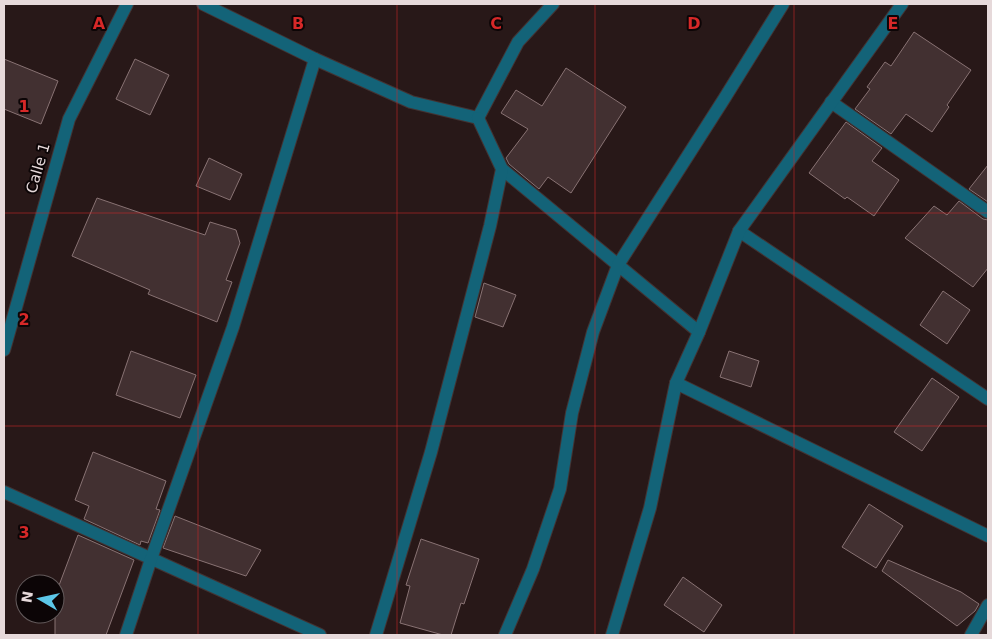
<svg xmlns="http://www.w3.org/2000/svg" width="992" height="639" font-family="'DejaVu Sans',sans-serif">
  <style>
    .building { fill: #423031; stroke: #887273 }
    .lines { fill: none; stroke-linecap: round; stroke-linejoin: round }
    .minor-casing { stroke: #433333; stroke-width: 14 }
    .minor { stroke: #136378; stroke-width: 12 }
    .grid { fill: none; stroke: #d62828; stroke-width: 1; stroke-opacity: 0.55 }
    .labels { text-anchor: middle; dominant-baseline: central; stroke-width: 4; stroke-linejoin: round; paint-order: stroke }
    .street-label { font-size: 15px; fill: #e6d9da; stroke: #0c0506 }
    .grid-label { font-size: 16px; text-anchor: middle; font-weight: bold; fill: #d62828; stroke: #0c0506; stroke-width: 4; stroke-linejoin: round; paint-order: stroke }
  </style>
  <rect width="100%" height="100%" fill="#281818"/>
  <!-- building -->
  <g class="building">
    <path d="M 914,32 L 971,70 L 947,105 L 949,107 L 932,132 L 906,114 L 891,134 L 855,109 L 870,89 L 867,87 L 885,62 L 891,66 Z"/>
    <path d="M 4,59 L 58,81 L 41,124 L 4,109 Z"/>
    <path d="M 135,59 L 169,75 L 150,115 L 116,99 Z"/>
    <path d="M 566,68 L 626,107 L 571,193 L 548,177 L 539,189 L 509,164 L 506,158 L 528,129 L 501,113 L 516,90 L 542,106 Z"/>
    <path d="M 846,122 L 882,148 L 872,161 L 899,180 L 874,216 L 847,197 L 845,199 L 809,173 Z"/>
    <path d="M 209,158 L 242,174 L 230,200 L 196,186 Z"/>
    <path d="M 988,165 L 988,202 L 969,189 Z"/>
    <path d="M 97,198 L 205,235 L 210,222 L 236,230 L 240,243 L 226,280 L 232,282 L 217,322 L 148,294 L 150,290 L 72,256 Z"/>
    <path d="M 959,201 L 983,219 L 988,220 L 988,268 L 973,287 L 905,238 L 934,206 L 947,215 Z"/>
    <path d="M 484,283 L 516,295 L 503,327 L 475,317 Z"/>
    <path d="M 943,291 L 970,310 L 947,344 L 920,325 Z"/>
    <path d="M 131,351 L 196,375 L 180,418 L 116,395 Z"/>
    <path d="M 729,351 L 759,361 L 751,387 L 720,377 Z"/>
    <path d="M 932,378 L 959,397 L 922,451 L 894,432 Z"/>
    <path d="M 93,452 L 166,481 L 156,509 L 160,510 L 148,543 L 141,541 L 140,545 L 84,519 L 89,506 L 75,500 Z"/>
    <path d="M 869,504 L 903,526 L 876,568 L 842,547 Z"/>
    <path d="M 175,516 L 261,550 L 246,576 L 163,548 Z"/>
    <path d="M 78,535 L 134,560 L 106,635 L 55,635 L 55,596 Z"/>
    <path d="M 421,539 L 479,559 L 464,604 L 461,603 L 451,635 L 443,635 L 400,623 L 410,586 L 406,585 Z"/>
    <path d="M 888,560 L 961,592 L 979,604 L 975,611 L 957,626 L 882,571 Z"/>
    <path d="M 683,577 L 722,605 L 704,632 L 664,605 Z"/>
  </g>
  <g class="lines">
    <defs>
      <g id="minor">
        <path d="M 203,4 L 315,59 L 411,102 L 478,118"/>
        <path d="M 831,102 L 988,212"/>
        <path d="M 478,118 L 518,42 L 553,4"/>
        <path d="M 502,169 L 699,332"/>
        <path d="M 739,231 L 988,399"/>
        <path d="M 4,350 L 69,119 L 127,4"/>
        <path d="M 676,383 L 988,536"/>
        <path d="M 4,492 L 320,635"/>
        <path d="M 126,635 L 151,559 L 233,327 L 315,59"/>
        <path d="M 376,635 L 431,452 L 490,226 L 502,169 L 478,118"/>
        <path d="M 505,635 L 533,569 L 560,489 L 572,413 L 593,332 L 618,265 L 724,99 L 783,4"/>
        <path d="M 612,635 L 650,508 L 676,383 L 699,332 L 739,231 L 902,4"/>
        <path d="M 971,635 L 988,605"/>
      </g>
    </defs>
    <!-- minor casing -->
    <use href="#minor" class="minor-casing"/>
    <!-- minor -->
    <use href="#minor" class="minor"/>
  </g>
  <!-- grid -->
  <path class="grid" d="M 198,4 L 198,635M 397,4 L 397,635M 595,4 L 595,635M 794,4 L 794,635M 4,213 L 988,213M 4,426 L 988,426"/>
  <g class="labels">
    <!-- street labels -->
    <g class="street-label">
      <text transform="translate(38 168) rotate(-74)">Calle 1</text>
    </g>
  </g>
  <g class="grid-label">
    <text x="99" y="29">A</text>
    <text x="298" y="29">B</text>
    <text x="496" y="29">C</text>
    <text x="694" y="29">D</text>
    <text x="893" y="29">E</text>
    <text x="24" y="112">1</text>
    <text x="24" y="325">2</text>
    <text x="24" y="538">3</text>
  </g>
  <!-- border -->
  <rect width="992" height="639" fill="none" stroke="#e6d9da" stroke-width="10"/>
  <!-- north arrow -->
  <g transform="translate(40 599) rotate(279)"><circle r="24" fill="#0c0506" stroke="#635a5b"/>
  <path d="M0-4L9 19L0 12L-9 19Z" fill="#5cc7e8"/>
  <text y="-8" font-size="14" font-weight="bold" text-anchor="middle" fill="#e6d9da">N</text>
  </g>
</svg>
